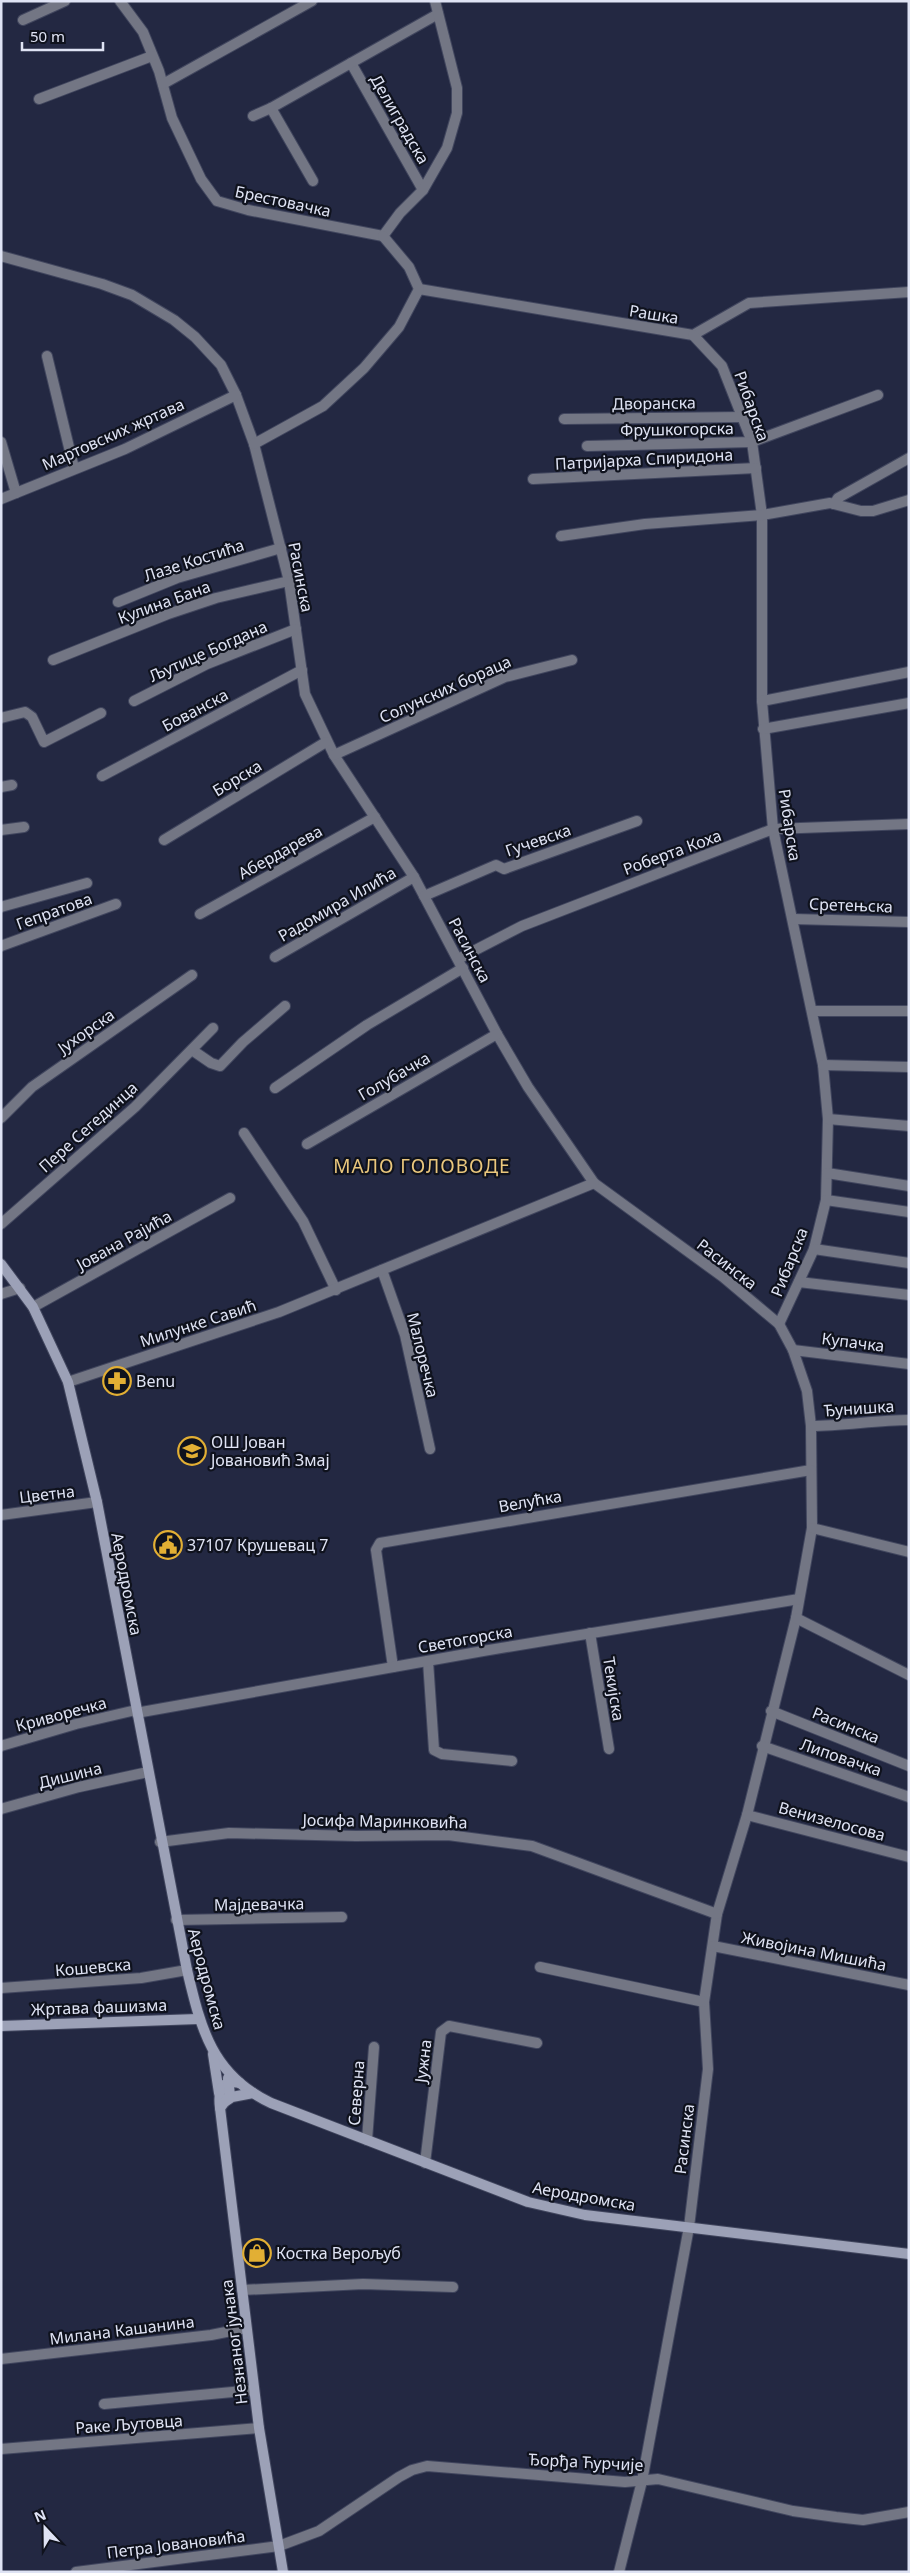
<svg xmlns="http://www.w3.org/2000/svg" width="910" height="2573" font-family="'Noto Sans',sans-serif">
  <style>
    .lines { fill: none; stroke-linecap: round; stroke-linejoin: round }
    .street-casing { stroke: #41465e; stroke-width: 12 }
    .secondary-casing { stroke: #41465e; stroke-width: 12 }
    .street { stroke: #737684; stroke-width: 10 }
    .secondary { stroke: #9ca1b7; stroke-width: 10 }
    .labels { text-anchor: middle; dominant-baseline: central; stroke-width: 4.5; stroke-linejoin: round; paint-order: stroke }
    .street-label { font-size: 16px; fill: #dfe3f4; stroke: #0f121d }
    .poi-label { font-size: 16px; fill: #dfe3f4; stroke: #0f121d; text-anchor: start }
    .quarter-label { font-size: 19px; letter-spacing: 1px; fill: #eac77d; stroke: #0f121d }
  </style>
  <rect width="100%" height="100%" fill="#232842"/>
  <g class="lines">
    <defs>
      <g id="street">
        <path d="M 120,1 L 143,32 L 159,71 L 172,118 L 201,179 L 217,201 L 248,210 L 383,236"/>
        <path d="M 23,20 L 65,1"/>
        <path d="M 351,63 L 423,190"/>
        <path d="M 163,84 L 312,1"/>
        <path d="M 39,99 L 152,56"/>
        <path d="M 271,108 L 313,181"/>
        <path d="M 253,116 L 271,108 L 438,14"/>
        <path d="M 383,236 L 400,213 L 423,190 L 447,148 L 457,113 L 457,88 L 435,1"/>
        <path d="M 1,256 L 102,284 L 132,295 L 174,320 L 195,337 L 221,365 L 236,395 L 254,444 L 289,581 L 305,694 L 334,755 L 414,877 L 497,1034 L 528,1087 L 594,1183 L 723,1277 L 779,1324 L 793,1350 L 807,1391 L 811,1426 L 812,1528 L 796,1618 L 747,1815 L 717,1914 L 704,2002 L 708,2069 L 689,2227 L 642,2481 L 619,2572"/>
        <path d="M 419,289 L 693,335 L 749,303 L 909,292"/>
        <path d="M 693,335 L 722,366 L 752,442 L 762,515 L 762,701 L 773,829 L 823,1065 L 828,1119 L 826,1200 L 814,1249 L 779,1324"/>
        <path d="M 47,356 L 74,468"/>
        <path d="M 564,419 L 743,417"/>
        <path d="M 1,442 L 16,493"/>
        <path d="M 254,444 L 323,406 L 364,368 L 399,327 L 419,289 L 409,267 L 383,236"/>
        <path d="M 587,446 L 752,442 L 878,395"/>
        <path d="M 533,479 L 756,468"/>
        <path d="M 1,499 L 125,449 L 236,395"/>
        <path d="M 834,504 L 838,498 L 909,458"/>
        <path d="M 561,536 L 645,524 L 762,515 L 830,503 L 861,511 L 873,511 L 909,500"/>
        <path d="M 118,602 L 177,578 L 281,548"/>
        <path d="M 53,660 L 168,614 L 216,598 L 289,581"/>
        <path d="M 134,701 L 207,664 L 296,629"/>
        <path d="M 762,701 L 909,672"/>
        <path d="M 1,718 L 25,712 L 32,717 L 44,742 L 101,713"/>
        <path d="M 763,729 L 909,703"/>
        <path d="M 334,755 L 505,677 L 572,660"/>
        <path d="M 102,776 L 302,670"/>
        <path d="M 1,787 L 12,785"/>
        <path d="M 1,830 L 24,827"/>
        <path d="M 164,840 L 326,742"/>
        <path d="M 424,896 L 496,865 L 504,869 L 637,821"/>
        <path d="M 1,907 L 87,883"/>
        <path d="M 200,914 L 375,817"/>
        <path d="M 793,919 L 909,922"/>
        <path d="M 1,946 L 116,904"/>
        <path d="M 275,957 L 414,877"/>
        <path d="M 458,959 L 522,926 L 773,829 L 909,824"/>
        <path d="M 812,1011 L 909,1011"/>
        <path d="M 192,1050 L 211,1063 L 220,1066 L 243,1042 L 285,1006"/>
        <path d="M 823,1065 L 909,1067"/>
        <path d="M 275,1088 L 367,1025 L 463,968"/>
        <path d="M 1,1118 L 32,1087 L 192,975"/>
        <path d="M 828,1119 L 909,1126"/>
        <path d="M 244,1133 L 303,1221 L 336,1290"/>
        <path d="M 307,1144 L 497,1034"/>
        <path d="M 827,1173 L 909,1186"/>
        <path d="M 826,1200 L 909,1212"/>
        <path d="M 1,1224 L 135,1107 L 213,1028"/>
        <path d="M 814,1249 L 909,1263"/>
        <path d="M 382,1270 L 405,1335 L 430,1449"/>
        <path d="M 799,1282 L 909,1295"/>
        <path d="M 1,1294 L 20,1288"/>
        <path d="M 33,1307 L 230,1198"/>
        <path d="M 793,1350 L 909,1364"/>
        <path d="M 68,1382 L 279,1312 L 594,1183"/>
        <path d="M 811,1426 C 844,1426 876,1420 909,1420"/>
        <path d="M 1,1515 L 97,1502"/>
        <path d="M 812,1528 L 909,1552"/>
        <path d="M 796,1618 L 909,1675"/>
        <path d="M 590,1633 L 609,1749"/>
        <path d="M 428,1661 L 434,1750 L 442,1754 L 512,1761"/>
        <path d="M 393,1667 L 376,1550 L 380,1543 L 811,1470"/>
        <path d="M 771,1711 L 909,1766"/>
        <path d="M 136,1713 L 483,1651 L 799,1599"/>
        <path d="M 1,1746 L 76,1724 L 136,1710"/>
        <path d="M 762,1746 L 909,1797"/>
        <path d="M 1,1809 L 79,1787 L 148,1772"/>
        <path d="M 747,1815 L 909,1857"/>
        <path d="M 160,1842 L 229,1833 L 356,1836 L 448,1835 L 532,1846 L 717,1914"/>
        <path d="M 176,1920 L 342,1917"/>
        <path d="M 713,1946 L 909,1985"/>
        <path d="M 540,1967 L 704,2002"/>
        <path d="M 1,1988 L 141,1978 L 187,1970"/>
        <path d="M 367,2140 L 374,2047"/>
        <path d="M 425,2163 L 441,2032 L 449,2026 L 537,2043"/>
        <path d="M 242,2290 L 363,2284 L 453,2287"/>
        <path d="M 1,2359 L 211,2335 L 246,2328"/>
        <path d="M 104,2404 L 254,2390"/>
        <path d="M 1,2449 L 259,2428"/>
        <path d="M 76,2572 L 279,2546 L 319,2531 L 399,2477 L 412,2470 L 427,2466 L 625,2482 L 658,2479 L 793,2511 L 836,2517 L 863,2520 L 909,2512"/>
      </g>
      <g id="secondary">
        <path d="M 1,1264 L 33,1307 L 68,1382 L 97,1502 L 187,1970 C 201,2029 212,2075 271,2103 L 528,2202 L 585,2215 L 909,2254"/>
        <path d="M 1,2026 L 198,2019"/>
        <path d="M 213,2054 L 219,2093"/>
        <path d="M 240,2083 C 220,2079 218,2092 220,2108 L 259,2428 L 283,2572"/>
        <path d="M 226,2101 L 232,2097 L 253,2093"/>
        <path d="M 220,2108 L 230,2095 L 228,2078"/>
      </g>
    </defs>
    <!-- street casing -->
    <use href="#street" class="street-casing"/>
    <!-- secondary casing -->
    <use href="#secondary" class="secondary-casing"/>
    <!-- street -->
    <use href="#street" class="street"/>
    <!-- secondary -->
    <use href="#secondary" class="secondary"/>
  </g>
  <!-- icons -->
  <defs>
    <symbol id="pharmacy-ring" viewBox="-11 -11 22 22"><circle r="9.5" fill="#0f121d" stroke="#e2af34" stroke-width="1.5"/><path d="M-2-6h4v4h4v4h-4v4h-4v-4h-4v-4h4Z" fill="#e2af34"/></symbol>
    <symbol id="school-ring" viewBox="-11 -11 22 22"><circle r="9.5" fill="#0f121d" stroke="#e2af34" stroke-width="1.5"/><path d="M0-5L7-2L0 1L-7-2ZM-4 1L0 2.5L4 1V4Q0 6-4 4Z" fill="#e2af34"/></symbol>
    <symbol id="civic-ring" viewBox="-11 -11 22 22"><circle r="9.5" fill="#0f121d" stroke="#e2af34" stroke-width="1.5"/><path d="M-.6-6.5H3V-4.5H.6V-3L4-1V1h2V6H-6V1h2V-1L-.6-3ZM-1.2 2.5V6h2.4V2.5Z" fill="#e2af34"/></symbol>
    <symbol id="shop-ring" viewBox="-11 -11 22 22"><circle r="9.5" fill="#0f121d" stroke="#e2af34" stroke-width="1.5"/><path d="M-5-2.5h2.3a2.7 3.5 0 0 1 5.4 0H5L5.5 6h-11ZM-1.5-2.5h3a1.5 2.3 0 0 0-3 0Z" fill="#e2af34"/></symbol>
  </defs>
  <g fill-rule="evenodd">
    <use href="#pharmacy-ring" x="101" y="1365" width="32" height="32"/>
    <use href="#school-ring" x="176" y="1435" width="32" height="32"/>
    <use href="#civic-ring" x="152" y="1529" width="32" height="32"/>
    <use href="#shop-ring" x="241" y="2237" width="32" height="32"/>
  </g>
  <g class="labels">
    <!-- street labels -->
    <g class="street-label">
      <text transform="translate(400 119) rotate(60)">Делиградска</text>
      <text transform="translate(283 201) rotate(12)">Брестовачка</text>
      <text transform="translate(654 314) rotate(9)">Рашка</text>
      <text transform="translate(654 403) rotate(-1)">Дворанска</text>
      <text transform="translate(752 406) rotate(70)">Рибарска</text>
      <text transform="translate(677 429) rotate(-1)">Фрушкогорска</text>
      <text transform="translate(113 434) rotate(-24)">Мартовских жртава</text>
      <text transform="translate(644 459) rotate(-3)">Патријарха Спиридона</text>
      <text transform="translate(194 560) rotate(-18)">Лазе Костића</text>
      <text transform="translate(301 577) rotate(79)">Расинска</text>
      <text transform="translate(164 602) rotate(-20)">Кулина Бана</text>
      <text transform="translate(208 651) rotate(-24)">Љутице Богдана</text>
      <text transform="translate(445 689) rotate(-24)">Солунских бораца</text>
      <text transform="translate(195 710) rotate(-28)">Бованска</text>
      <text transform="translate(237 778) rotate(-31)">Борска</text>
      <text transform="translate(790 825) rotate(81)">Рибарска</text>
      <text transform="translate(538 840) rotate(-19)">Гучевска</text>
      <text transform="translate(280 852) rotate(-29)">Абердарева</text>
      <text transform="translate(672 852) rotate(-20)">Роберта Коха</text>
      <text transform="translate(337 904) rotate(-30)">Радомира Илића</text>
      <text transform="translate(851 905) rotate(2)">Сретењска</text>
      <text transform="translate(54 911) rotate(-20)">Гепратова</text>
      <text transform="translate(470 950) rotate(62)">Расинска</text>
      <text transform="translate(86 1031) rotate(-35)">Јухорска</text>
      <text transform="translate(394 1076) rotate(-30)">Голубачка</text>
      <text transform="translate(88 1127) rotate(-42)">Пере Сегединца</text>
      <text transform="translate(124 1240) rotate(-29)">Јована Рајића</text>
      <text transform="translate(789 1262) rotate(-68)">Рибарска</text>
      <text transform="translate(727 1264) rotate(38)">Расинска</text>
      <text transform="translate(198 1323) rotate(-18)">Милунке Савић</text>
      <text transform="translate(853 1342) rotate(7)">Купачка</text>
      <text transform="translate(423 1355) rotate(76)">Малоречка</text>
      <text transform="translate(859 1408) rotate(-4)">Ђунишка</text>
      <text transform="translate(47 1494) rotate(-7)">Цветна</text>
      <text transform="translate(530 1501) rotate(-10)">Велућка</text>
      <text transform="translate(127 1584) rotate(79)">Аеродромска</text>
      <text transform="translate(465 1639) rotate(-10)">Светогорска</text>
      <text transform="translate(614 1689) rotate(81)">Текијска</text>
      <text transform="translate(61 1714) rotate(-15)">Криворечка</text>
      <text transform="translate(846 1725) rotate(22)">Расинска</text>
      <text transform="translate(841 1757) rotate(19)">Липовачка</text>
      <text transform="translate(70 1775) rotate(-14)">Дишина</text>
      <text transform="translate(385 1821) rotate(1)">Јосифа Маринковића</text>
      <text transform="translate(832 1821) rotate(15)">Венизелосова</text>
      <text transform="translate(259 1904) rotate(-1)">Мајдевачка</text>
      <text transform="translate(814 1951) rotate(11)">Живојина Мишића</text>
      <text transform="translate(93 1967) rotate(-5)">Кошевска</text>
      <text transform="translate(207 1979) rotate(75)">Аеродромска</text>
      <text transform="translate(99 2007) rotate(-2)">Жртава фашизма</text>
      <text transform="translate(423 2061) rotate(-83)">Јужна</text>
      <text transform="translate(356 2093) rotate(-86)">Северна</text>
      <text transform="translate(684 2139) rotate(-83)">Расинска</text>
      <text transform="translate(584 2196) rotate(10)">Аеродромска</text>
      <text transform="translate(122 2330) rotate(-7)">Милана Кашанина</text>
      <text transform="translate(234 2342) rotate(-97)">Незнаног јунака</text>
      <text transform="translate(129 2424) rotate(-4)">Раке Љутовца</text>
      <text transform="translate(586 2462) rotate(3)">Ђорђа Ћурчије</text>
      <text transform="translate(176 2544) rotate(-7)">Петра Јовановића</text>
    </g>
    <!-- poi labels -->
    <g class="poi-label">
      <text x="136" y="1381">Benu</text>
      <text x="211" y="1442">ОШ Јован<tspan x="211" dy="18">Јовановић Змај</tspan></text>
      <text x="187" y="1545">37107 Крушевац 7</text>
      <text x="276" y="2253">Костка Верољуб</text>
    </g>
    <!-- quarter labels -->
    <g class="quarter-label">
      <text x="422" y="1166">МАЛО ГОЛОВОДЕ</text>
    </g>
  </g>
  <!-- border -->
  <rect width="910" height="2573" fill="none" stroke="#dfe3f4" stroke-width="5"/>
  <!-- north arrow -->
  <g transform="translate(45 2528) rotate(338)" stroke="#0f121d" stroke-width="4" paint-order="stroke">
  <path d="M0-4L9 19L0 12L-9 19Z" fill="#dfe3f4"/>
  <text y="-8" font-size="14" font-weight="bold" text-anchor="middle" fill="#dfe3f4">N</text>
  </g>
  <!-- scale -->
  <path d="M22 42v8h81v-8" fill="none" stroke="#dfe3f4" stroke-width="2.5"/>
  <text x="30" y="42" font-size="15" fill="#dfe3f4" stroke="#0f121d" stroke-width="4" paint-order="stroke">50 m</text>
</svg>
